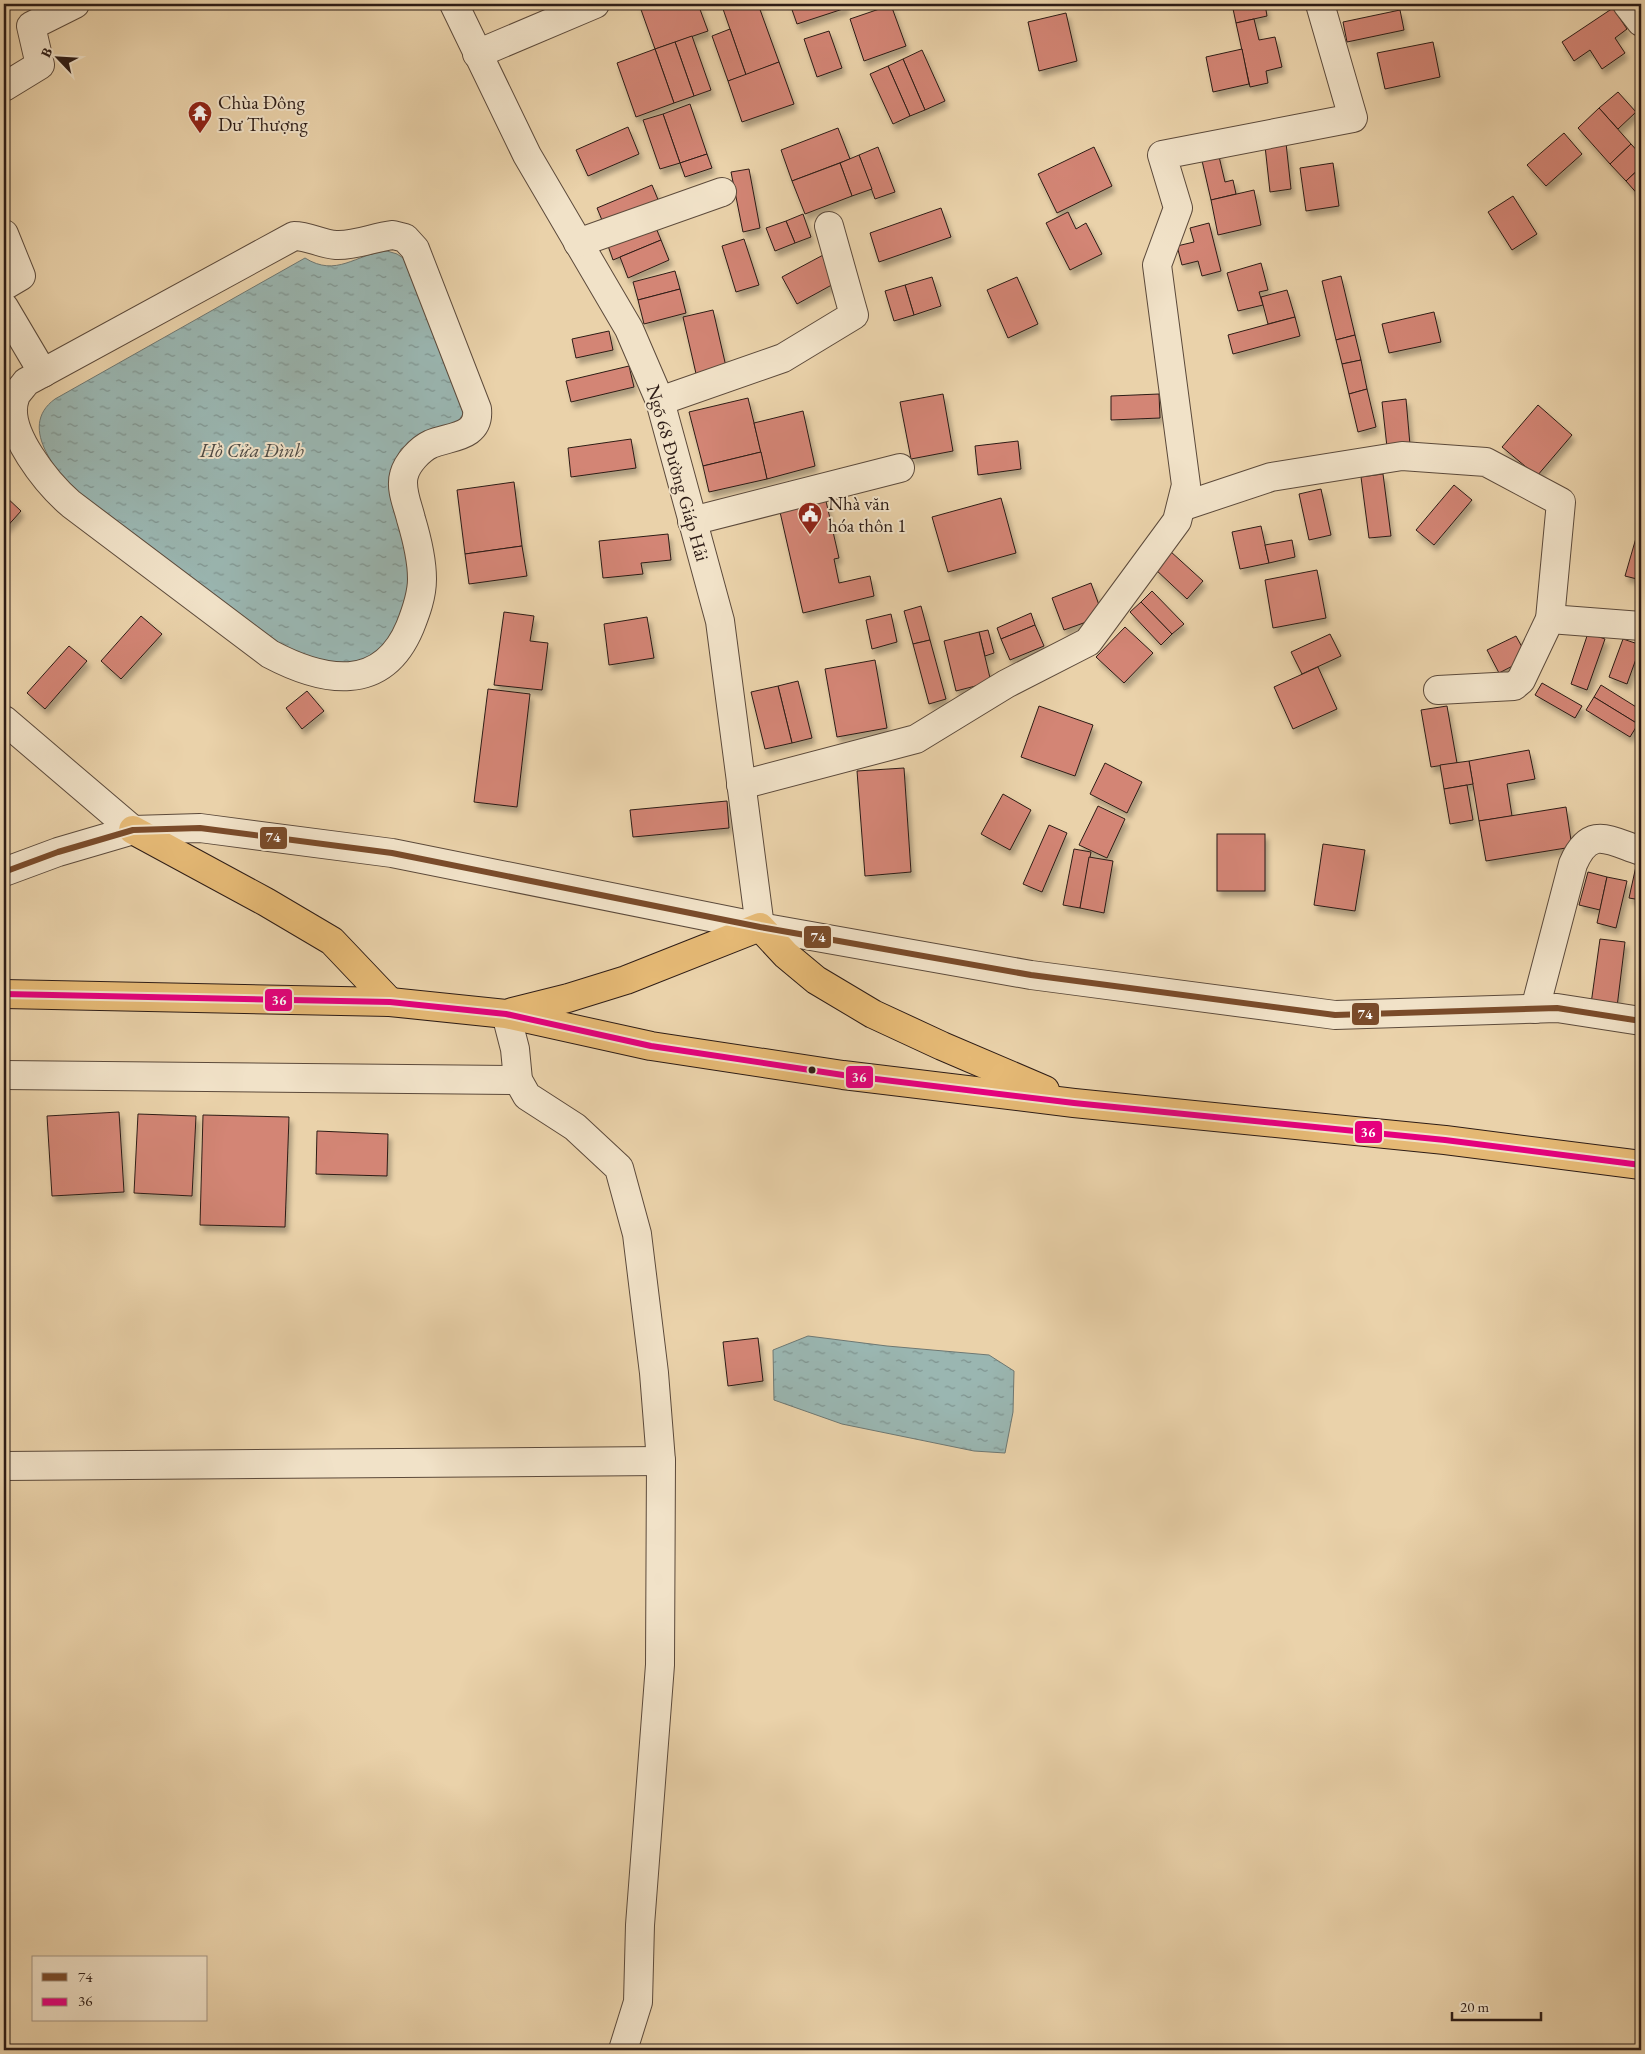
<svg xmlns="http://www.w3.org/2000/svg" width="1645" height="2054" font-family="'EB Garamond',serif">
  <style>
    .water { fill: url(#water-ripples); stroke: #6e7873 }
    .building { fill: #d38575; stroke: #2d1c16; filter: url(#shadow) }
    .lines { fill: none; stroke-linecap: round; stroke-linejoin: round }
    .minor-casing { stroke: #5c4a3b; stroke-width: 30 }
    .major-casing { stroke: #2d1c16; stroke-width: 30 }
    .minor { stroke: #f1e2c8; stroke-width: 28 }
    .major { stroke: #e5b975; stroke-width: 28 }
    .bus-1-casing { stroke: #f1e2c8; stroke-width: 10 }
    .bus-2-casing { stroke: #f1e2c8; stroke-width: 10 }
    .bus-1 { stroke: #7a4b2a; stroke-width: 6 }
    .bus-2 { stroke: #e5007d; stroke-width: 6 }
    .bus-dot { fill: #2d1c16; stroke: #f1e2c8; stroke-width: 2 }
    .labels { text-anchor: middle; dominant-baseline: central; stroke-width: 4; stroke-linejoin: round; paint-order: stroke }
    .poi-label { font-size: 19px; fill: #2d1c16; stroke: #f1e2c8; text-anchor: start }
    .street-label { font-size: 19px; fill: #2d1c16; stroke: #f1e2c8 }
    .water-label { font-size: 20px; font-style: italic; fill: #4e4a44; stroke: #f1e2c8 }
    .line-badge { stroke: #f1e2c8; stroke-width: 2 }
    .badge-label { font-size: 14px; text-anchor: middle; font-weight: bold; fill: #fff }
  </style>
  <defs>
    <pattern id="water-ripples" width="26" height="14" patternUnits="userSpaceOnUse" patternTransform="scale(1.25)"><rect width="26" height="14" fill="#9ab6b1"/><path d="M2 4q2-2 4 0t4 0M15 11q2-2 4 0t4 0" fill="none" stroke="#7e938f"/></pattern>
    <filter id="shadow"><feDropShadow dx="3" dy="5.5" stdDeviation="2.5" flood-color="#0004"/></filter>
  </defs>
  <rect width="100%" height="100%" fill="#ead2aa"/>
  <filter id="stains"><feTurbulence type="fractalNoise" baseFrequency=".004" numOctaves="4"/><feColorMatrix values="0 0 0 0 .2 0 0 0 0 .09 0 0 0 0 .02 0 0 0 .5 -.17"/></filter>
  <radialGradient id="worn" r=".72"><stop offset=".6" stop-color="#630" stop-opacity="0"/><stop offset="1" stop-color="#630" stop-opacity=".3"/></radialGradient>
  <!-- water -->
  <g class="water">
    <path d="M 387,251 L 397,254 L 406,260 L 463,403 L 463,414 L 457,423 L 419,436 L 401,449 L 393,466 L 409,562 L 410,593 L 403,625 L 366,662 L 346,665 L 293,655 L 84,501 C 61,476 15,428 55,399 L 305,258 C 337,278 355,254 387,251 Z"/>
    <path d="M 808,1336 L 887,1346 L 989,1355 L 1014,1371 L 1013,1412 L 1005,1453 L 974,1451 L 842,1424 L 774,1400 L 773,1350 Z"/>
  </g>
  <!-- building -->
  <g class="building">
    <path d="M 639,4 L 698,4 L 708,31 L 655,49 Z"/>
    <path d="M 738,4 L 758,4 L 779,62 L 746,75 L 723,9 Z"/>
    <path d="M 790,4 L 845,4 L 846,8 L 797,24 Z"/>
    <path d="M 1232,4 L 1265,4 L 1267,16 L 1236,23 Z"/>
    <path d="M 891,5 L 906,46 L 864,61 L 850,19 Z"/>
    <path d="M 1613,8 L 1627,29 L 1615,38 L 1625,53 L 1602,69 L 1590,50 L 1574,61 L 1562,42 Z"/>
    <path d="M 1400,10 L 1404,30 L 1347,42 L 1343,22 Z"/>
    <path d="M 1066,13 L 1077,61 L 1039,71 L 1028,22 Z"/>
    <path d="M 1254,19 L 1259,40 L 1275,37 L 1282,67 L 1266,71 L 1268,83 L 1250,87 L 1236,23 Z"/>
    <path d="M 730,29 L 746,75 L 728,81 L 712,36 Z"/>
    <path d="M 829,31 L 842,68 L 817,77 L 804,39 Z"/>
    <path d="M 692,36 L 711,90 L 694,96 L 675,42 Z"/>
    <path d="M 675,42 L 694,96 L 674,103 L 655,49 Z"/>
    <path d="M 1433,42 L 1440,77 L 1385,89 L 1377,53 Z"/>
    <path d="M 655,49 L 674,103 L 636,117 L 617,63 Z"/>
    <path d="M 1242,49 L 1249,84 L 1213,92 L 1206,57 Z"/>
    <path d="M 922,50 L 945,101 L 925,110 L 903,59 Z"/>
    <path d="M 903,59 L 925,110 L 910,116 L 888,66 Z"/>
    <path d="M 779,62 L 794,104 L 742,122 L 728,81 Z"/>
    <path d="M 888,66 L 910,116 L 893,124 L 870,74 Z"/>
    <path d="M 1618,92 L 1636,112 L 1618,129 L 1599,108 Z"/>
    <path d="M 690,104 L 707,154 L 680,163 L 663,114 Z"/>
    <path d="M 1599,108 L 1631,144 L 1610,164 L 1578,128 Z"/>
    <path d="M 663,114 L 680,163 L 660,169 L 643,120 Z"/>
    <path d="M 628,127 L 639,154 L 588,176 L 576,150 Z"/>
    <path d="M 838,128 L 850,159 L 792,181 L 781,150 Z"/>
    <path d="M 1564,133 L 1582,154 L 1546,186 L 1527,165 Z"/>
    <path d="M 1286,143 L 1291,189 L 1270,192 L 1265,146 Z"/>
    <path d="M 1631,144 L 1641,155 L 1641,167 L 1626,181 L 1610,164 Z"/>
    <path d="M 878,147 L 895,192 L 875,199 L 859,155 Z"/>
    <path d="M 1094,147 L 1112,186 L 1057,213 L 1038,174 Z"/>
    <path d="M 1217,148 L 1225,182 L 1233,180 L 1236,194 L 1211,200 L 1200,152 Z"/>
    <path d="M 707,154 L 712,168 L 685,177 L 680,163 Z"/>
    <path d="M 859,155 L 872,189 L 852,196 L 840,163 Z"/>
    <path d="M 840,163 L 852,196 L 805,214 L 792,181 Z"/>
    <path d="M 1333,163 L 1339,206 L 1306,211 L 1300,168 Z"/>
    <path d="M 1641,167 L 1641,198 L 1626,181 Z"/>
    <path d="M 749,169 L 760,228 L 743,232 L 731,172 Z"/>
    <path d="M 652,185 L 659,202 L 604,225 L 597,208 Z"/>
    <path d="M 1254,190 L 1261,225 L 1218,235 L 1211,200 Z"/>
    <path d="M 1513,196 L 1537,234 L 1512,250 L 1488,212 Z"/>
    <path d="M 941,208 L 951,237 L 879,262 L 870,233 Z"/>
    <path d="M 1068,212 L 1076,229 L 1086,223 L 1102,254 L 1070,270 L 1046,223 Z"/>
    <path d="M 803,214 L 811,237 L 795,243 L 786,221 Z"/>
    <path d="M 786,221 L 795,243 L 775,251 L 766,228 Z"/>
    <path d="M 654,223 L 661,240 L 613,260 L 607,243 Z"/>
    <path d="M 1209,223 L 1221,271 L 1202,276 L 1198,261 L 1182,265 L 1177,246 L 1194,242 L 1190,228 Z"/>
    <path d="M 744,239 L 759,285 L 736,292 L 722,246 Z"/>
    <path d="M 661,240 L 669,260 L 628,278 L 620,257 Z"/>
    <path d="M 825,254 L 839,281 L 797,304 L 782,277 Z"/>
    <path d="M 1261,263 L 1268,290 L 1259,292 L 1263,305 L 1238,311 L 1227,273 Z"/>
    <path d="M 675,271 L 680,289 L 638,300 L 633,282 Z"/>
    <path d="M 1341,276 L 1355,335 L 1336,340 L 1322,281 Z"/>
    <path d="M 932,277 L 941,306 L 914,315 L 905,285 Z"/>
    <path d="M 1017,277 L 1038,324 L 1008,338 L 987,290 Z"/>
    <path d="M 905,285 L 914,315 L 894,321 L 885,291 Z"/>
    <path d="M 680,289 L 686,313 L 644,324 L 638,300 Z"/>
    <path d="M 1287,290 L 1295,317 L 1268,324 L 1261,297 Z"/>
    <path d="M 713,310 L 727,371 L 697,378 L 683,317 Z"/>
    <path d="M 1434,312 L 1441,342 L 1389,353 L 1382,324 Z"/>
    <path d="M 1295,317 L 1300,336 L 1233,354 L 1228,335 Z"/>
    <path d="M 609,331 L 613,350 L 576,358 L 572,339 Z"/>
    <path d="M 1355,335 L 1361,360 L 1342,364 L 1336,340 Z"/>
    <path d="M 1361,360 L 1367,389 L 1349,394 L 1342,364 Z"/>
    <path d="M 629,366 L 634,387 L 571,402 L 566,381 Z"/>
    <path d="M 1367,389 L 1376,427 L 1358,432 L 1349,394 Z"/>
    <path d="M 943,394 L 953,451 L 911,459 L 900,402 Z"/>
    <path d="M 1159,394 L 1160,418 L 1111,420 L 1111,396 Z"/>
    <path d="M 748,398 L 761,452 L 703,466 L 689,412 Z"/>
    <path d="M 1406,399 L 1410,445 L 1387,447 L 1382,402 Z"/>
    <path d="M 1538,405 L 1572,435 L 1537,476 L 1502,447 Z"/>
    <path d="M 803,411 L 815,466 L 767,479 L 754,423 Z"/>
    <path d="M 631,439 L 636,468 L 571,477 L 568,448 Z"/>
    <path d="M 1018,441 L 1021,469 L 978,475 L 975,446 Z"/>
    <path d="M 761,452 L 767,479 L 709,492 L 703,466 Z"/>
    <path d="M 1383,474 L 1391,536 L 1369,538 L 1361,477 Z"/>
    <path d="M 514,482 L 522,546 L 465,554 L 457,490 Z"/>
    <path d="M 1454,485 L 1472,500 L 1434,545 L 1416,530 Z"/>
    <path d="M 1321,489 L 1331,535 L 1309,540 L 1299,494 Z"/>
    <path d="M 4,495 L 21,511 L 4,530 Z"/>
    <path d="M 1001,498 L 1016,553 L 948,572 L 932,517 Z"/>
    <path d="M 826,501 L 839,558 L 834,559 L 839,583 L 870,576 L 874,596 L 803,613 L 780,512 Z"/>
    <path d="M 1261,526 L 1269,563 L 1240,569 L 1232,532 Z"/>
    <path d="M 668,534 L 671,560 L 641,563 L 643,574 L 603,578 L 599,541 Z"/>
    <path d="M 1636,538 L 1641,539 L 1641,580 L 1625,576 Z"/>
    <path d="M 1292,540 L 1295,557 L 1269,563 L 1265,545 Z"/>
    <path d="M 522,546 L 527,576 L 469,584 L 465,554 Z"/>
    <path d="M 1170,551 L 1203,581 L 1187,599 L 1155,569 Z"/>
    <path d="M 1317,570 L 1326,618 L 1273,628 L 1265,580 Z"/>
    <path d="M 1091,583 L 1103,616 L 1064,630 L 1052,598 Z"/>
    <path d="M 1152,591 L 1184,624 L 1172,634 L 1141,602 Z"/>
    <path d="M 1141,602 L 1172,634 L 1161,645 L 1130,612 Z"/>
    <path d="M 921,606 L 930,640 L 913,644 L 904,611 Z"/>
    <path d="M 504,612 L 534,616 L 530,641 L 548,643 L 542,690 L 494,685 Z"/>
    <path d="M 1031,613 L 1035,625 L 1001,639 L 997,628 Z"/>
    <path d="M 891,614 L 897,642 L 872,649 L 866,620 Z"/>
    <path d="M 141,616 L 162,634 L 121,679 L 101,661 Z"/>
    <path d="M 647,617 L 654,658 L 609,665 L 604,624 Z"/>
    <path d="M 1035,625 L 1044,646 L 1010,660 L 1001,639 Z"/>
    <path d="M 1125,627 L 1153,653 L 1124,683 L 1096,657 Z"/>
    <path d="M 988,630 L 994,653 L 985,656 L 979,632 Z"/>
    <path d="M 979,632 L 991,682 L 956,691 L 944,641 Z"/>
    <path d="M 1588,633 L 1605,639 L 1587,690 L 1571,684 Z"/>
    <path d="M 1330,634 L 1341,656 L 1302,674 L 1291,652 Z"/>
    <path d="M 1516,636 L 1528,658 L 1499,673 L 1487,650 Z"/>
    <path d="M 1623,639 L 1641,645 L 1627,684 L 1609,677 Z"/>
    <path d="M 930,640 L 946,699 L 929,704 L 913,644 Z"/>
    <path d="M 69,646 L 87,661 L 45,709 L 27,693 Z"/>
    <path d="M 875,660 L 887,728 L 837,737 L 825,669 Z"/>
    <path d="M 1318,667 L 1337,709 L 1293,729 L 1274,687 Z"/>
    <path d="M 798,681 L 812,738 L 792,743 L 778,686 Z"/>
    <path d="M 1542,683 L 1582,706 L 1575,718 L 1535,695 Z"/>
    <path d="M 1601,685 L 1641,710 L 1641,718 L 1638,724 L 1594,697 Z"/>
    <path d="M 778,686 L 792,743 L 765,749 L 751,692 Z"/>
    <path d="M 488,689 L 530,694 L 517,807 L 474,802 Z"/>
    <path d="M 307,691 L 324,711 L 302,729 L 286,708 Z"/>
    <path d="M 1594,697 L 1638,724 L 1630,737 L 1586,710 Z"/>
    <path d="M 1039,706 L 1093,725 L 1075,776 L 1021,757 Z"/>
    <path d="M 1447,706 L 1457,763 L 1431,767 L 1421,710 Z"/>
    <path d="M 1529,750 L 1535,779 L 1507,784 L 1512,816 L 1479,821 L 1469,761 Z"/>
    <path d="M 1469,761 L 1473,784 L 1444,789 L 1440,765 Z"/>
    <path d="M 1105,763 L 1142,782 L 1127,813 L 1090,794 Z"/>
    <path d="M 904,768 L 911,872 L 865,876 L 857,771 Z"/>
    <path d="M 1467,785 L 1473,820 L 1450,824 L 1444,789 Z"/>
    <path d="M 1003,794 L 1031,810 L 1010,850 L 981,834 Z"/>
    <path d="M 727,801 L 729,828 L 633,837 L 630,810 Z"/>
    <path d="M 1098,806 L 1125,819 L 1107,858 L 1079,845 Z"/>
    <path d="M 1566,807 L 1572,847 L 1486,861 L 1479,821 Z"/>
    <path d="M 1049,825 L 1067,833 L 1042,892 L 1023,884 Z"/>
    <rect x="1217" y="834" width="48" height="57"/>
    <path d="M 1323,844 L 1365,850 L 1355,911 L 1314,905 Z"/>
    <path d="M 1074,849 L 1091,852 L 1080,908 L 1063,905 Z"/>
    <path d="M 1089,857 L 1113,861 L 1104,913 L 1080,908 Z"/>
    <path d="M 1638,857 L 1641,858 L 1641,900 L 1629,898 Z"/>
    <path d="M 1588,872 L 1607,877 L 1600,910 L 1579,905 Z"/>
    <path d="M 1607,877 L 1627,881 L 1616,928 L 1597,923 Z"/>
    <path d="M 1600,939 L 1625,942 L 1617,1007 L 1591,1004 Z"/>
    <path d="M 119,1112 L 124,1192 L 52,1196 L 47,1116 Z"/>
    <path d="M 138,1114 L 196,1116 L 192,1196 L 134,1193 Z"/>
    <path d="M 203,1115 L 289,1117 L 285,1227 L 200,1225 Z"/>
    <path d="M 317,1131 L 388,1134 L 387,1176 L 316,1174 Z"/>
    <path d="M 758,1338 L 763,1381 L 728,1386 L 723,1342 Z"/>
  </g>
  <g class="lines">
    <defs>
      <g id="minor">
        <path d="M 454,4 L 527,155 L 629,329 L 660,401 L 720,621 L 760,927"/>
        <path d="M 1627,4 L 1641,22"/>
        <path d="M 477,54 L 595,4"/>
        <path d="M 4,87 L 40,65 L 31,26 L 75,4"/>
        <path d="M 4,234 L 21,276 L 4,286"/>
        <path d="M 393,235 L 405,238 L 415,249 L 477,409 C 480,438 450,436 431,444 C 420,449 407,463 404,475 C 400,489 408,506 411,519 C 417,539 422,559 422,579 C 422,596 416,612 410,627 C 382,694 323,682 270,654 L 71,504 C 49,485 3,431 15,398 C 16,393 23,387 26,382 L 294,236 C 309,236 321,244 336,245 C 356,246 374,237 393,235 Z"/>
        <path d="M 578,243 L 722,192"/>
        <path d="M 4,307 L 43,373"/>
        <path d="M 660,401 L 783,358 L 854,315 L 829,226"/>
        <path d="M 1181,507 L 1271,477 L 1402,456 L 1486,462 L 1561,502 L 1550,619 L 1521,680 L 1514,686 L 1438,690"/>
        <path d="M 692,521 L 900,468"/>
        <path d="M 1550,619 L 1641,626"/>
        <path d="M 4,720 L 133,830"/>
        <path d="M 741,785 L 916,739 L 1006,684 L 1088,642 L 1177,521 L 1186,485 L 1157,265 L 1178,208 L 1162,155 L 1353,118 L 1320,4"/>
        <path d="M 4,872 L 58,852 L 133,830 L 200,828 L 392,853 L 760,927 L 1031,975 L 1335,1015 L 1557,1008 L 1641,1021"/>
        <path d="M 1535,1009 L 1573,864 C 1590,825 1608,840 1641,851"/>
        <path d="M 506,1014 L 515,1049 L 518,1080 L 527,1096 L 575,1127 L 619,1168 L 637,1234 L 654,1373 L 661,1461 L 660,1665 L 640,1925 L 638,2002 L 623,2050"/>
        <path d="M 4,1075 L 518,1080"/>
        <path d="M 4,1466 L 661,1461"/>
      </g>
      <g id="major">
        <path d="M 133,830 L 266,902 L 332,941 L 390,1002"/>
        <path d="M 4,994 L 390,1002 L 506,1014 L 651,1046 L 843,1075 L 1074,1103 L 1445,1140 L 1641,1165"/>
        <path d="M 512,1012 L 568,998 L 626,980 L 760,927 L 786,955 L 816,980 L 873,1014 L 942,1046 L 1045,1090"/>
      </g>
    </defs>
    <!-- minor casing -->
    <use href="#minor" class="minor-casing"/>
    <!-- major casing -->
    <use href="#major" class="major-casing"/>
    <!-- minor -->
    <use href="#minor" class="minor"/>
    <!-- major -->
    <use href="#major" class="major"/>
    <defs>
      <path id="bus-1" d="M 4,872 L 58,852 L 133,830 L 200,828 L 392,853 L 760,927 L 1031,975 L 1335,1015 L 1557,1008 L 1641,1021"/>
      <path id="bus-2" d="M 4,994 L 390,1002 L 506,1014 L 651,1046 L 843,1075 L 1074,1103 L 1445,1140 L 1641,1165"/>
    </defs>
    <!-- bus-1 casing -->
    <use href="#bus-1" class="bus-1-casing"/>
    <!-- bus-2 casing -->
    <use href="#bus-2" class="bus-2-casing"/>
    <!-- bus-1 -->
    <use href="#bus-1" class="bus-1"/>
    <!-- bus-2 -->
    <use href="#bus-2" class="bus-2"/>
  </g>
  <!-- icons -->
  <defs>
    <symbol id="temple-pin" viewBox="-11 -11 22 30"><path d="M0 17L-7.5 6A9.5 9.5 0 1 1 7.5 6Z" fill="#8f2418" stroke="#f1e2c8"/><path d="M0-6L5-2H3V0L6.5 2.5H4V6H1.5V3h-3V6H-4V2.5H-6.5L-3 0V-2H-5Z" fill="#fff"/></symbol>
    <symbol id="civic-pin" viewBox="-11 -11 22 30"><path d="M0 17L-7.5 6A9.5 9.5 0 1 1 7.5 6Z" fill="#8f2418" stroke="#f1e2c8"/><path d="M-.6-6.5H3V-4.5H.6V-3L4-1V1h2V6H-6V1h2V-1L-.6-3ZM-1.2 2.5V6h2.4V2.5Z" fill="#fff"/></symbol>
  </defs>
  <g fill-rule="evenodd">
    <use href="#temple-pin" x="186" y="99" width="28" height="38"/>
    <use href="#civic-pin" x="796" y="500" width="28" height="38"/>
  </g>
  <!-- markers -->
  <circle class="bus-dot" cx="812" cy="1070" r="4.5"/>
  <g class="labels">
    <!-- poi labels -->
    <g class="poi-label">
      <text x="218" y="102">Chùa Đông<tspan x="218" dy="22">Dư Thượng</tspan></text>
      <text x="828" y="503">Nhà văn<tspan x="828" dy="22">hóa thôn 1</tspan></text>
    </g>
    <!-- street labels -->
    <g class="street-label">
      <text transform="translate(678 473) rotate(74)">Ngõ 68 Đường Giáp Hải</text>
    </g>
    <!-- water labels -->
    <g class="water-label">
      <text x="252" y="450">Hồ Cửa Đình</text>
    </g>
  </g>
  <g class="line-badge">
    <rect x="259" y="826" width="29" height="24" rx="5" fill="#7a4b2a"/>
    <rect x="803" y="925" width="29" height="24" rx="5" fill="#7a4b2a"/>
    <rect x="264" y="988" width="29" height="24" rx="5" fill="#e5007d"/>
    <rect x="1351" y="1002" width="29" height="24" rx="5" fill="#7a4b2a"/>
    <rect x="845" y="1065" width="29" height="24" rx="5" fill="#e5007d"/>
    <rect x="1354" y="1120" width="29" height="24" rx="5" fill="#e5007d"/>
  </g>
  <g class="badge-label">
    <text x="273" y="842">74</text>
    <text x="818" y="942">74</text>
    <text x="279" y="1005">36</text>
    <text x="1365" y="1019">74</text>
    <text x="859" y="1082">36</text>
    <text x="1368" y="1137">36</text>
  </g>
  <!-- margin -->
  <rect width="1645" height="2054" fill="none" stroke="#ead2aa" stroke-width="20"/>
  <rect x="5" y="5" width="1635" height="2044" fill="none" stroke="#2d1c16" stroke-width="2.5"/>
  <rect x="10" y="10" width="1625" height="2034" fill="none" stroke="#2d1c16"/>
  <!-- legend -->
  <rect x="32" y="1956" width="175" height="65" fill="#f1e2c8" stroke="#a39381"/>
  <rect x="42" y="1973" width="25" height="8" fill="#7a4b2a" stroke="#a39381"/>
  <text x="78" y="1982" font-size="15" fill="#2d1c16">74</text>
  <rect x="42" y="1998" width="25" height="8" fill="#e5007d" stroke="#a39381"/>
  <text x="78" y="2006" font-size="15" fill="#2d1c16">36</text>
  <!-- north arrow -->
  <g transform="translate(58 58) rotate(295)" stroke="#f1e2c8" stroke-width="4" paint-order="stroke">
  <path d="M0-4L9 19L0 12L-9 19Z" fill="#2d1c16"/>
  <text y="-8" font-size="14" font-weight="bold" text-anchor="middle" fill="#2d1c16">B</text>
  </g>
  <!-- scale -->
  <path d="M1452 2012v8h89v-8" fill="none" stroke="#2d1c16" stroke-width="2.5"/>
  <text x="1460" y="2012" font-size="15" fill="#2d1c16" stroke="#f1e2c8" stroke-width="4" paint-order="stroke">20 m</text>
  <rect width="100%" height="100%" filter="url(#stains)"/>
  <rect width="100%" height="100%" fill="url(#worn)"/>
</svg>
